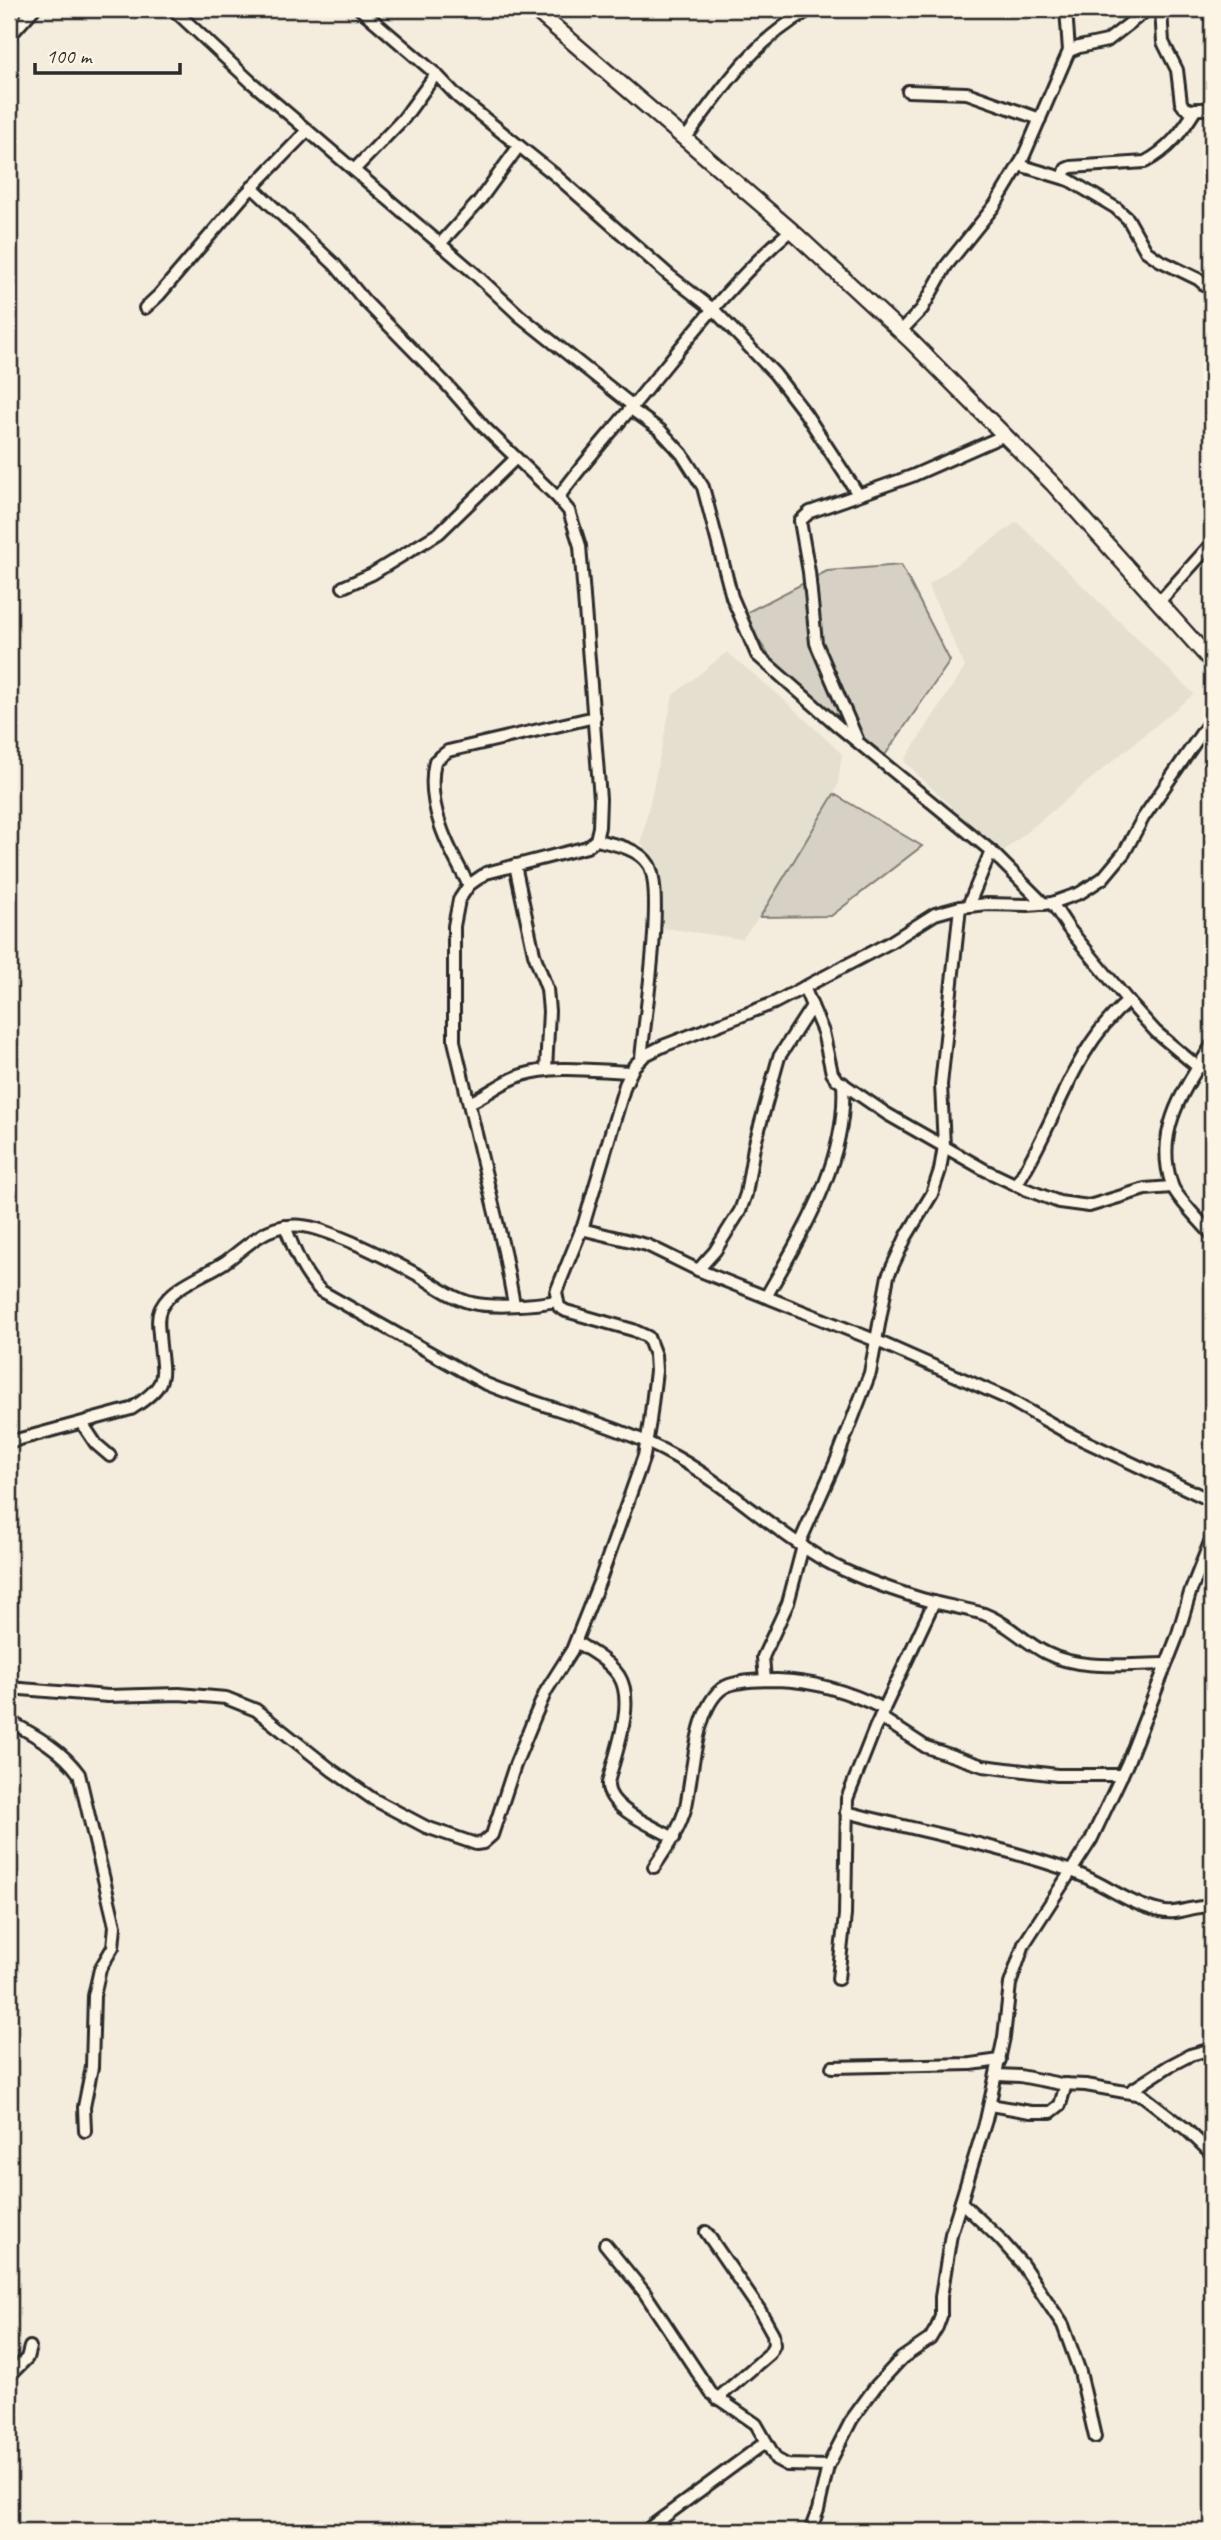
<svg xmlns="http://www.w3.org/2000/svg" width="1221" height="2540" font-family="Caveat,sans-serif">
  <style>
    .built { fill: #e5dfd0 }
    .green { fill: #d6d1c4; stroke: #807e78; stroke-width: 2 }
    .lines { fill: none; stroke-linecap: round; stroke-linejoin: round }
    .minor-casing { stroke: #2b2b2b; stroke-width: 16 }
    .secondary-casing { stroke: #2b2b2b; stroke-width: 19 }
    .minor { stroke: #fcf5e5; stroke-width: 10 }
    .secondary { stroke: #fcf5e5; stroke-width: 14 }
  </style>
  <rect width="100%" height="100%" fill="#f4edde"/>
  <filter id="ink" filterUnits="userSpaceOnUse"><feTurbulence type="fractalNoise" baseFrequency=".0143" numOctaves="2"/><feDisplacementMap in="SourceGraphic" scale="14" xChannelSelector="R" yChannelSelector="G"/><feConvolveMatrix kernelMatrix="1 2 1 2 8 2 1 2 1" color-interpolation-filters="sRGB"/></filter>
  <g filter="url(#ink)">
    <!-- built -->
    <g class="built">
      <path d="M 1017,522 L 1194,694 L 1000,854 L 904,761 L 965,667 L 928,585 Z"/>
      <path d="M 727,652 L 781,697 L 842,754 L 838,784 L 834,794 L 760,916 L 742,939 L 664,928 L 657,867 L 641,843 L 673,695 Z"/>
    </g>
    <!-- green -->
    <g class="green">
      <path d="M 901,565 L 950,661 L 885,755 L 779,671 L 742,615 L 827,571 Z"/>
      <path d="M 834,794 L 922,846 L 831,916 L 760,917 Z"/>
    </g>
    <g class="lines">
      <defs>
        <g id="minor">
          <path d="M 173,9 L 251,82 L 473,272 L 520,316 L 633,406"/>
          <path d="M 360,9 L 436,74 L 458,97 L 554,174 L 670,276 L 714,310 L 775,374 L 805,413 L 858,494"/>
          <path d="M 1161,9 L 1163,42 L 1177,70 L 1181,103 L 1184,107 L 1190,110 L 1212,108"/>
          <path d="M 9,37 L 34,9"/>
          <path d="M 1069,51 L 1079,47 L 1107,41 L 1148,9"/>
          <path d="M 908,91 L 967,93 L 1040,119"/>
          <path d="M 685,139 C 722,88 754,40 811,9"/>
          <path d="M 1019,165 L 1069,180 L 1116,208 L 1128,219 L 1146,251 L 1159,260 L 1198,279 L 1212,291"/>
          <path d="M 354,170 L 404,118 L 436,74"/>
          <path d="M 1063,178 L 1066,169 L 1071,167 L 1145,162 C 1168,150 1182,132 1196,109"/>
          <path d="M 252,187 L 335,265 L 364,300 L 448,386 L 484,427 L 558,498 L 569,511 L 580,546 L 600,799 L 599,827 L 596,840 L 587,847 L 486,873 L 469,885 L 459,900 L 454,926 L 454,1041 L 504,1251 L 514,1304"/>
          <path d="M 440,244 L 479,201 L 519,146"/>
          <path d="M 145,308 L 159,295 L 241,199 L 307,131"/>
          <path d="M 901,331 L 922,309 L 946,266 L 995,205 L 1022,160 L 1069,51 L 1066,9"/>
          <path d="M 631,409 L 660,430 L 682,454 L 703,487 L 732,597 L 757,655 L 838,726 L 991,851 L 1044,904"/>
          <path d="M 558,498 C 582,464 610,434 636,402 C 685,343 732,280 791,230"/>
          <path d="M 343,587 L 372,574 L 439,533 L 516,458"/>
          <path d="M 1159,602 L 1212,543"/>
          <path d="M 857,739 L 816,643 L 809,572 L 800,521 L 810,512 L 912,476 L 1005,435"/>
          <path d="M 596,840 C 613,844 639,848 649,865 C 665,893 644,1022 641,1059"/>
          <path d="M 515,865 L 534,954 L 547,989 L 549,1011 L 546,1070"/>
          <path d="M 469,885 C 448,848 425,804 435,761 L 448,751 L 595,717"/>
          <path d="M 1052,903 L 1069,929 L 1128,1001 L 1156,1032 L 1199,1068"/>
          <path d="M 968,906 L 991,851"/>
          <path d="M 804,987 L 823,1032 L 832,1073 L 836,1079 L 887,1114 L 985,1170 L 1025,1189 L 1059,1202 L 1089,1206 L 1145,1189 L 1172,1187"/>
          <path d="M 1212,1045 C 1185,1088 1153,1131 1172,1185 C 1175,1196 1203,1224 1212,1235"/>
          <path d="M 469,1103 C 487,1095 503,1081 522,1075 C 557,1064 595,1071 631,1072"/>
          <path d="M 1016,1185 C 1056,1125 1071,1049 1128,1001"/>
          <path d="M 285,1226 C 294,1249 302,1273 321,1291 L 484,1383 C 548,1410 616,1423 676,1457 C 728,1486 772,1530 824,1560 C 854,1577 889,1589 922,1599 C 942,1605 963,1608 984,1614 C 1008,1623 1024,1642 1046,1653 C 1081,1671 1128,1664 1166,1664"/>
          <path d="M 581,1229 L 647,1245 L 698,1270 L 877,1341 L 1006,1398 L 1066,1432 L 1212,1501"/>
          <path d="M 698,1270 L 715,1251 L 740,1211 L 746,1194 L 754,1147 L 779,1057 L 812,1006"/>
          <path d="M 766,1297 C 803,1231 848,1161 843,1083"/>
          <path d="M 82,1423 L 96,1444 L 110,1456"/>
          <path d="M 9,1442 L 131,1409 C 172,1382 162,1378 159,1334 C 158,1325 157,1316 161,1308 C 173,1285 204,1276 225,1262 C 245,1248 262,1228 288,1226 C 310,1223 334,1235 354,1243 C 377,1253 398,1264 420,1276 C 436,1286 454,1299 472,1303 C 492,1308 536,1305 556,1301"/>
          <path d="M 799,1544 L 837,1459 L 870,1373 L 888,1276 L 906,1237 L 932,1194 L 940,1170 L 944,1146 L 941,1085 L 960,907"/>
          <path d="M 576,1642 C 590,1651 609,1661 619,1676 C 636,1703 615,1753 608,1783 C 606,1808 655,1827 674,1838"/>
          <path d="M 765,1680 L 763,1657 L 788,1603 L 803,1546"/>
          <path d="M 9,1688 L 108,1696 L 179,1694 L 226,1698 L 256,1710 L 333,1771 L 373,1799 L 426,1827 L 476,1844 L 483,1843 L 492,1835 L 515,1765 L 535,1716 L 546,1691 L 572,1650 L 600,1580 L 644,1456 L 650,1421 L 656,1371 L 655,1355 L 648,1337 L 633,1330 L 566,1311 L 559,1307 L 556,1292 L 584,1223 L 625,1085 L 634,1066 L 645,1055 L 663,1046 L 774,1003 L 889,943 L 935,914 L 960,907 L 987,904 L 1028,905 L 1052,903 L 1080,893 L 1103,878 L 1124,853 L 1143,818 L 1212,718"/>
          <path d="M 880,1717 L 926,1747 L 983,1766 L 1057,1775 L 1122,1775"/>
          <path d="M 9,1721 C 35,1735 62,1750 79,1774 L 115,1926 L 113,1947 L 100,1969 L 94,1996 L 92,2067 L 84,2107 L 85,2131"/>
          <path d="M 846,1812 C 920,1831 996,1845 1068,1870 C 1100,1880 1127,1904 1160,1911 C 1178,1916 1194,1904 1212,1907"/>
          <path d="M 654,1867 C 667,1848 680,1829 686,1806 C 693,1776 695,1697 729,1685 C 743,1680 762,1680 777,1680 C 815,1681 850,1692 884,1709"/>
          <path d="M 838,1979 L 845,1915 L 847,1799 L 875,1728 L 934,1602"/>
          <path d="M 832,2067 L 971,2064 L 1000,2060"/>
          <path d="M 997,2075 L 1020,2076 L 1061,2084 L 1086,2085 L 1142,2095 L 1186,2129 L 1212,2154"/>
          <path d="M 1129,2092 L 1169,2066 L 1190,2055 L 1212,2049"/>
          <path d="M 990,2105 L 1031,2112 L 1051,2112 L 1060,2105 L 1066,2084"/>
          <path d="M 961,2202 L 999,2238 L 1022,2264 L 1063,2325 L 1080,2372 L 1095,2437"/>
          <path d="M 706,2232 L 759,2309 L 773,2334 L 774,2345 L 769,2354 L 717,2399"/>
          <path d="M 605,2244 L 644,2292 L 711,2393 L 756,2424 L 776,2459 L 787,2465 L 828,2466"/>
          <path d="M 9,2376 L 27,2358 L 30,2347"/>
          <path d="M 645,2531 L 766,2442"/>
          <path d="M 810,2531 L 818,2510 L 828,2466 L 852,2419 L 876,2386 L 902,2358 L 930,2339 L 937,2327 L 941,2316 L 941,2297 L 951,2234 L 986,2120 L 1004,2037 L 1010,1984 L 1024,1944 L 1091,1840 L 1127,1764 L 1177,1637 L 1190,1593 L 1212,1537"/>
        </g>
        <path id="secondary" d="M 534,9 L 791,230 L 911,341 L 1053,484 L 1212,662"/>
      </defs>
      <!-- minor casing -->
      <use href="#minor" class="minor-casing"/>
      <!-- secondary casing -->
      <use href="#secondary" class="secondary-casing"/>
      <!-- minor -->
      <use href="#minor" class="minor"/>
      <!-- secondary -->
      <use href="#secondary" class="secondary"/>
    </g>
  </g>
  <!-- margin -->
  <rect width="1221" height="2540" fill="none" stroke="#fcf5e5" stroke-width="35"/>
  <rect x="18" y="18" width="1186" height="2505" fill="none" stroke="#2b2b2b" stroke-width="2.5" filter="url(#ink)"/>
  <!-- scale -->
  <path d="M35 63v10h145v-10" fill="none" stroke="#2b2b2b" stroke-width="3.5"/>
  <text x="46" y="63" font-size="21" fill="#2b2b2b" stroke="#fcf5e5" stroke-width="5" paint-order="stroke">100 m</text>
</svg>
